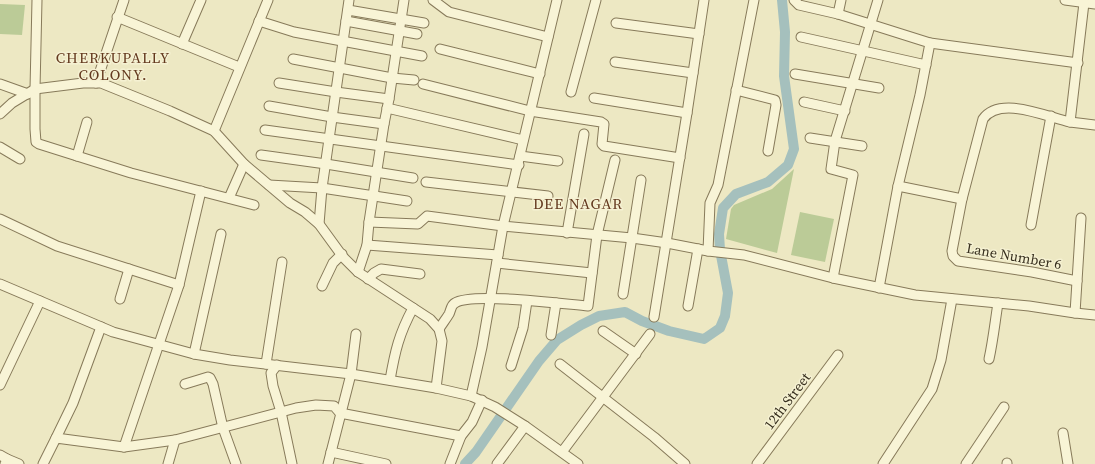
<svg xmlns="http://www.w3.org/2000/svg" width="1095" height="464" font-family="'Source Serif 4',serif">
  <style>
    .green { fill: #bbcb97 }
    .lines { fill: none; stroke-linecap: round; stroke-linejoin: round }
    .canal { stroke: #a5c0bd; stroke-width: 10 }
    .street-casing { stroke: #877a5a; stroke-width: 11 }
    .street { stroke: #f8f4d6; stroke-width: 9 }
    .labels { text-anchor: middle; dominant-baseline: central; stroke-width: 3; stroke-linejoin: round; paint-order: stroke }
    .street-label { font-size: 14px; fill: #372f1e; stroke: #f5f1d2 }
    .neighbourhood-label { font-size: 15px; letter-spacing: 1px; fill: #63391e; stroke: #f5f1d2 }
  </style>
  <rect width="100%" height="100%" fill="#ede8c3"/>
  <!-- green -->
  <g class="green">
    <path d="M 0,4 L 25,5 L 22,35 L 0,34 Z"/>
    <path d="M 794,169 L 777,253 L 726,239 L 731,209 L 734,205 L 772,189 Z"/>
    <path d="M 800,212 L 834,219 L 825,262 L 791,255 Z"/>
  </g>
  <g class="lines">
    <!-- canal -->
    <path class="canal" d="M 465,464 L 476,452 L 539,361 L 557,340 L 581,325 L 599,316 L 625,312 L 642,321 L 669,331 L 704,339 L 720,328 L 725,316 L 728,293 L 720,250 L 719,234 L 723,208 L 736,194 L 768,182 L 788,165 L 794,149 L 784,76 L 785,32 L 782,0"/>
    <defs>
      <g id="street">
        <path d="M 37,0 L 35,89 L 35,129 L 36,142 L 39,144 L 131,173 L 254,205"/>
        <path d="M 433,0 L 449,12 L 548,37"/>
        <path d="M 794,0 L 799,5 L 838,14 L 930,43 L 920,95 L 898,186 L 879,288"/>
        <path d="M 1065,0 L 1095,4"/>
        <path d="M 348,10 L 424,23"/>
        <path d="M 838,14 L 841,0"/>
        <path d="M 117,17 L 239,67"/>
        <path d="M 259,21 L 294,32 L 422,56"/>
        <path d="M 346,21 L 417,34"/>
        <path d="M 616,23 L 699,34"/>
        <path d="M 801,37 L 926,65"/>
        <path d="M 930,43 L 1078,63"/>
        <path d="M 182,44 L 201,0"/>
        <path d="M 440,49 L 540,74"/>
        <path d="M 293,59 L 392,78 L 414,80"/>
        <path d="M 615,62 L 693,73"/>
        <path d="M 795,74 L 879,88"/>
        <path d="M 96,83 L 124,0"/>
        <path d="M 279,83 L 336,92 L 389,99"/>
        <path d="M 0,84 L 28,94"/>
        <path d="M 423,84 L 530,111 L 601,122 L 604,124 L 602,144 L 604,146 L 680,158"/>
        <path d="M 736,90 L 775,100 L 776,105 L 768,151"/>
        <path d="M 571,92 L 596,0"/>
        <path d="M 594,98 L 687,113"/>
        <path d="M 804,102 L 845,111"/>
        <path d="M 269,106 L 332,117 L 384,124"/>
        <path d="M 387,108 L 523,140"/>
        <path d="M 0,114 L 12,103 L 35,89 L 83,83 L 101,83 L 170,111 L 214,131 L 244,164 L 290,203 L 305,212 L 319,224 L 343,257 L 358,272 L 430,319 L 439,329 L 442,341 L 436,388"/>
        <path d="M 1070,122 L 1084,3"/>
        <path d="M 265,130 L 519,165"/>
        <path d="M 214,131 L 268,0"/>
        <path d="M 810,138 L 862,146"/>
        <path d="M 0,147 L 20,159"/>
        <path d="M 261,155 L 326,164 L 413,178"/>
        <path d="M 77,156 L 87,122"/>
        <path d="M 520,156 L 558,161"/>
        <path d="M 426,182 L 548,196"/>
        <path d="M 269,185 L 322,188 L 407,201"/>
        <path d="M 898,186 L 962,199"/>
        <path d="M 229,198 L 244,164"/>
        <path d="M 0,219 L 57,246 L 179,285"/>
        <path d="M 369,222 L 418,224 L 427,216 L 503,226 L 632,238 L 667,243 L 708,251 L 744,255 L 833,278 L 915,295 L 1029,306 L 1075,313 L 1095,315"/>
        <path d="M 319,224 L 322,188 L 349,0"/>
        <path d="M 1031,225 L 1051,116"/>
        <path d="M 567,233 L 584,134"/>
        <path d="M 367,245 L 498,255"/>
        <path d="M 708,251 L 710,203 L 718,185 L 754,0"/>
        <path d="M 497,263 L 592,273"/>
        <path d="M 358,272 L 367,245 L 369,222 L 384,124 L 389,99 L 404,0"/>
        <path d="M 833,278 L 853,175 L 831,169 L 835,141 L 878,0"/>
        <path d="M 368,279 L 374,273 L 381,269 L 420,274"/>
        <path d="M 1077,281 L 1032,272 L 958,261 L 953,256 L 952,251 L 962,199 L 983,119 C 1000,95 1047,117 1070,122 C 1078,123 1087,124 1095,125"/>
        <path d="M 0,284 L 113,332 L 194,354 L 230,360 L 351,374 L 436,388 L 471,396 L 495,407 L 525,426 L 578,464"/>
        <path d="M 322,286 L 333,263 L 342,254"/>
        <path d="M 623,294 L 641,180"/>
        <path d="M 120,299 L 129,269"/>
        <path d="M 688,306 L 698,249"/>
        <path d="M 1075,313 L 1081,218"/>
        <path d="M 654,317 L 687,113 L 704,0"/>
        <path d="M 439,329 C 442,324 446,319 449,314 C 451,310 451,305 455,303 C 471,292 564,304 588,306 L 597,235 L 615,160"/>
        <path d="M 603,331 L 636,354"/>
        <path d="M 551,335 L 556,303"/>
        <path d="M 194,354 L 221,234"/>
        <path d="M 989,359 C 993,341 995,322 998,303"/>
        <path d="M 266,364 L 282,262"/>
        <path d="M 560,364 L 654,437 L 685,464"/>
        <path d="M 277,365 L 271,373 L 273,386 L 281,412 L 292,464"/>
        <path d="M 511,366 L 523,328 L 527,301"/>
        <path d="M 390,380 C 395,351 399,334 413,308"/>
        <path d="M 185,384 L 208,377 L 210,378 L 213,384 L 223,428 L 236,464"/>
        <path d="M 0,385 L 40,301"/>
        <path d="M 471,396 L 482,347 L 503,226 L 557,0"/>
        <path d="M 1063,433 L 1068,464"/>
        <path d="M 56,438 L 73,403 L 101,327"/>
        <path d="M 124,447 L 179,285 L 201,191"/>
        <path d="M 331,452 L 386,464"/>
        <path d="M 562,452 L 650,334"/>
        <path d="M 0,455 L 7,459 L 5,464"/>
        <path d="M 7,459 L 19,464"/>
        <path d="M 1007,463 L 1007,464"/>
        <path d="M 43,464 L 56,438 L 124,447 L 175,440 L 296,408 L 316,405 L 334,406 L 340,413 L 461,436"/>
        <path d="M 168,464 L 175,440"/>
        <path d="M 328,464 L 351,374 L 356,334"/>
        <path d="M 450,464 L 461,436 L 472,422 L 482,400"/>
        <path d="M 497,464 L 525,426"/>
        <path d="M 757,464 L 838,355"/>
        <path d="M 883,464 L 932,389 L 941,360 L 952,299"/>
        <path d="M 966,464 L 1004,407"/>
      </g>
    </defs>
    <!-- street casing -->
    <use href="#street" class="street-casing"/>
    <!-- street -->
    <use href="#street" class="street"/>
  </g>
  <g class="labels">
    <!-- street labels -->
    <g class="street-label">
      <text transform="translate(1014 256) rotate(10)">Lane Number 6</text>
      <text transform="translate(787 401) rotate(-53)">12th Street</text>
    </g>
    <!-- neighbourhood labels -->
    <g class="neighbourhood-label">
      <text x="113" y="57">CHERKUPALLY<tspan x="113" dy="17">COLONY.</tspan></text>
      <text x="578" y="203">DEE NAGAR</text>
    </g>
  </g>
</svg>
